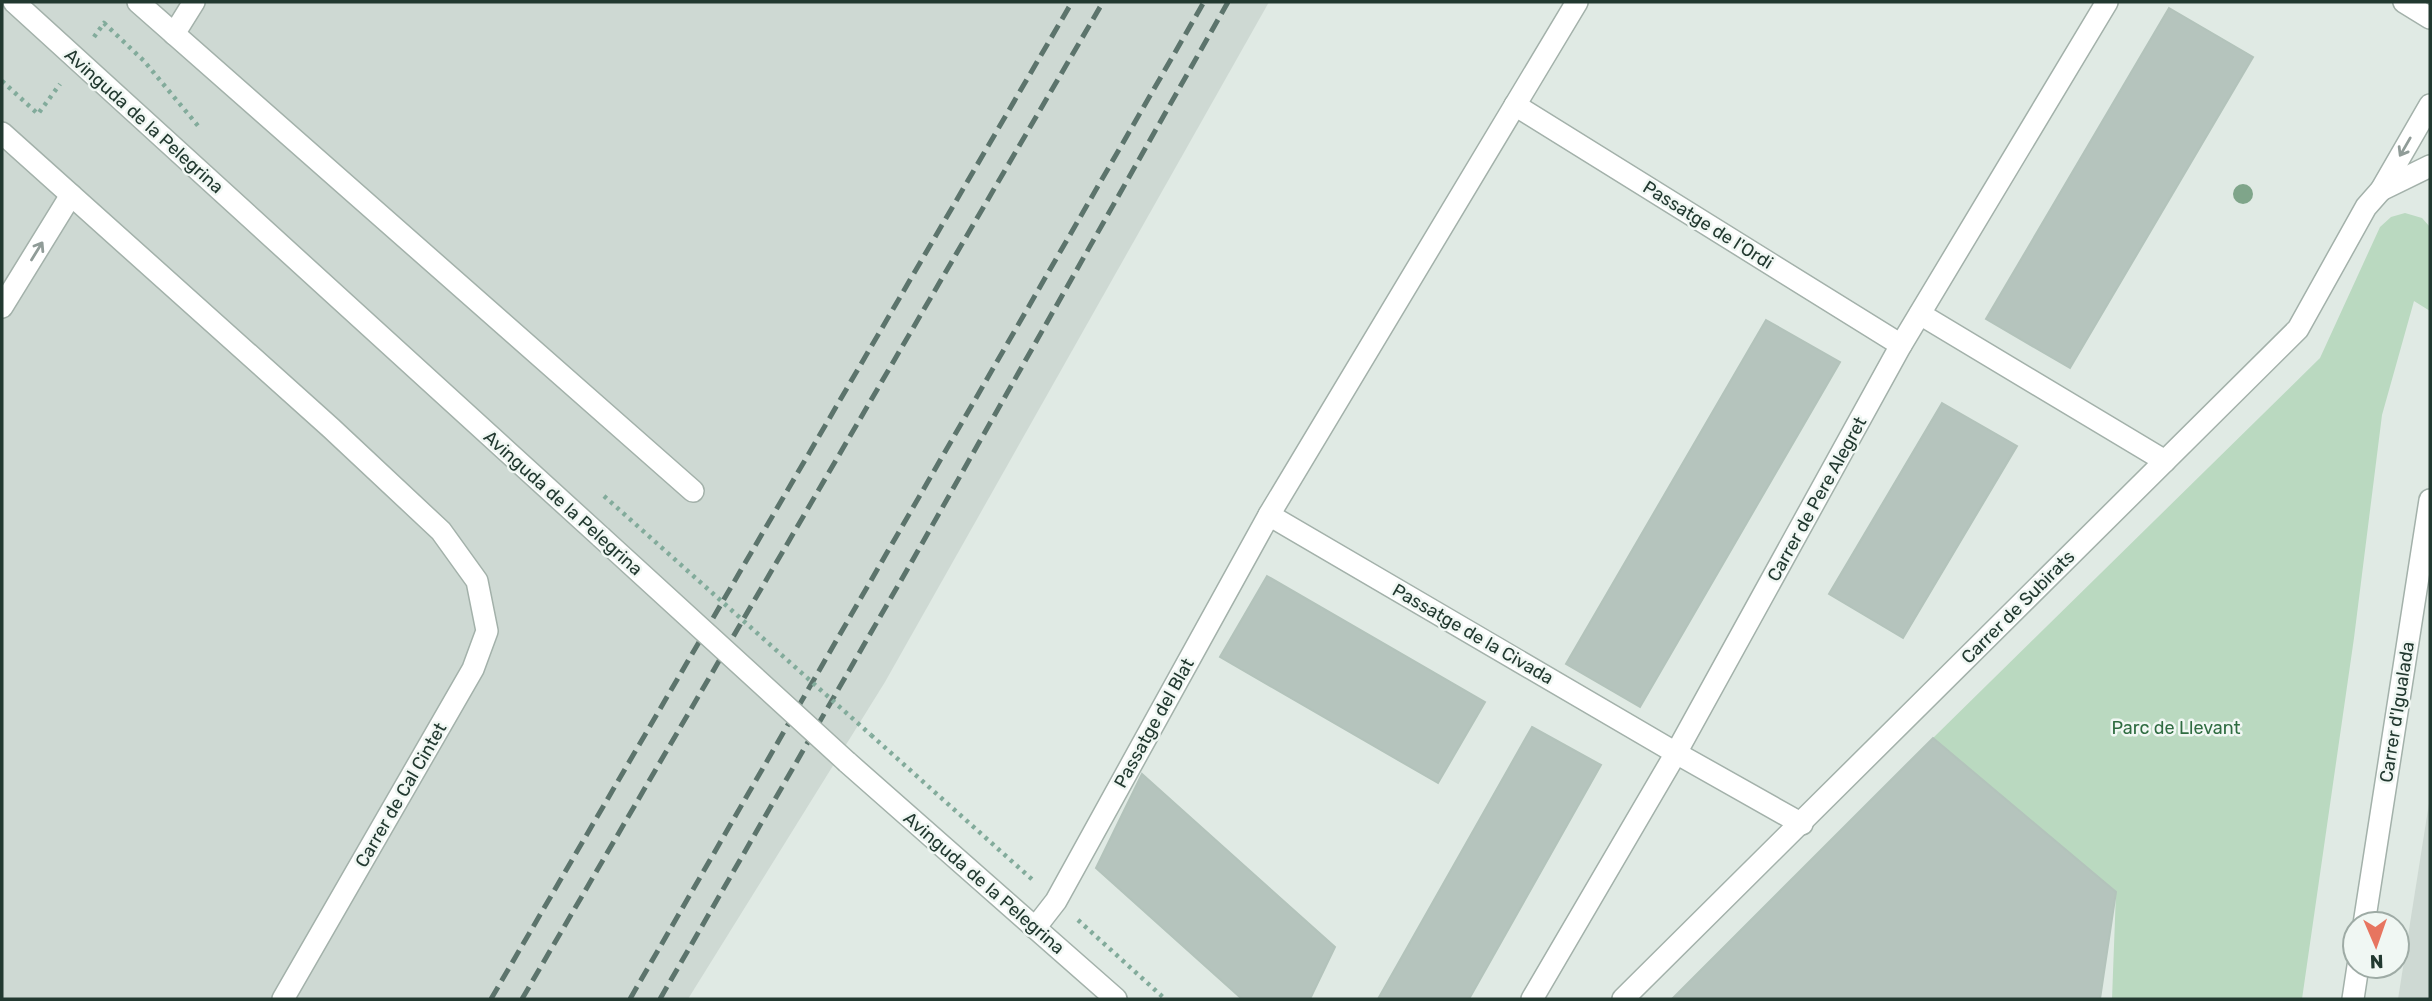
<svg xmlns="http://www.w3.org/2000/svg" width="2432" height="1001" font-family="Rubik,sans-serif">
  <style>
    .built { fill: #ced9d3 }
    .green { fill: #bad9c0 }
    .building { fill: #b5c4bd; stroke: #b3c3bb; stroke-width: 2 }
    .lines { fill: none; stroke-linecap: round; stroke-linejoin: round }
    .minor-casing { stroke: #a3b1aa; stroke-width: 24 }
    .path { stroke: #82ab9b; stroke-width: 4.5; stroke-dasharray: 3.5 5; stroke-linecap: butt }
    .minor { stroke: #fff; stroke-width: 21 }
    .rail { stroke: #5c746c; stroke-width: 5; stroke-dasharray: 14 7; stroke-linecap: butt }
    .minor-bridge-casing { stroke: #a3b1aa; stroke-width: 24; stroke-linecap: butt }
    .path-bridge { stroke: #82ab9b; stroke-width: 4.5; stroke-dasharray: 3.5 5; stroke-linecap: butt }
    .minor-bridge { stroke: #fff; stroke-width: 21 }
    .tree { fill: #7fa58a }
    .oneway { stroke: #909c98 }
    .labels { text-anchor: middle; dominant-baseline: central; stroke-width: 5; stroke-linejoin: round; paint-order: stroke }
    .street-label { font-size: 18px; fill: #223930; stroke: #f0f7f3 }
    .park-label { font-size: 18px; fill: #2f6c41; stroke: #f0f7f3 }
  </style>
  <rect width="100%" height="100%" fill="#e0eae4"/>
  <!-- built -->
  <g class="built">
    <path d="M 2,2 L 1269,2 L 885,682 L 688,999 L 2,999 Z"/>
    <path d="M 2430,797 L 2430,999 L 2398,999 Z"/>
  </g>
  <!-- green -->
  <path class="green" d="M 2405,213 L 2422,218 L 2430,227 L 2430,311 L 2414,301 L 2382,415 L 2354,638 L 2302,999 L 2112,999 L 2116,892 L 1933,738 L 2320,358 L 2380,227 L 2391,217 Z"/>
  <!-- building -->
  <g class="building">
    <path d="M 2169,8 L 2253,57 L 2070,368 L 1986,319 Z"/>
    <path d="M 1766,320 L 1840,362 L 1640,707 L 1566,664 Z"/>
    <path d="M 1942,403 L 2017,446 L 1903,638 L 1829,594 Z"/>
    <path d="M 1267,576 L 1485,702 L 1438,783 L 1220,657 Z"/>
    <path d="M 1532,727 L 1601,765 L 1469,999 L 1378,999 Z"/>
    <path d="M 1933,738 L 2116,892 L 2100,999 L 1672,999 Z"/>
    <path d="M 1142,774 L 1335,947 L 1310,999 L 1242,999 L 1096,868 Z"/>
  </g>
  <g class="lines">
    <defs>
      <g id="minor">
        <path d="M 14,2 L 601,537"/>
        <path d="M 138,2 L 693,491"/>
        <path d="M 2404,2 L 2430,18"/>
        <path d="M 174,34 L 194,2"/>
        <path d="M 1515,105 L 1901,345"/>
        <path d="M 2,133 L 331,428 L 441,531 L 477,581 L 487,631 L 473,669 L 283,999"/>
        <path d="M 2381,190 L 2430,166"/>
        <path d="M 2,307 L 71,195"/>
        <path d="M 1920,314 L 2165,461"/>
        <path d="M 1269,515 L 1676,753 L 1802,824"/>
        <path d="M 847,762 L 1116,999"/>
        <path d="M 2364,924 L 2430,500"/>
        <path d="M 1035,928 L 1056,901 L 1269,515 L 1577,2"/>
        <path d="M 1532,999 L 1676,753 L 1901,345 L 2107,2"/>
        <path d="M 1623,999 L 2298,329 L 2366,207 L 2381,190 L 2430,105"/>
        <path d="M 2353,999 L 2358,966"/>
      </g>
    </defs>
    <!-- minor casing -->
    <use href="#minor" class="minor-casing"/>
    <!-- path -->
    <g class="path">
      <path d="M 94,37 L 104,23 L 144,61 L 199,127"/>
      <path d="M 2,81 L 38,114 L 60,84"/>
      <path d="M 871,735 L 1035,882"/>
      <path d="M 1078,920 L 1165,999"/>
    </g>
    <!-- minor -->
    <use href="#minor" class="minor"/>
    <!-- rail -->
    <g class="rail">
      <path d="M 491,999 L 1072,2"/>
      <path d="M 522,999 L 1103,2"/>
      <path d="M 630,999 L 1204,2"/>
      <path d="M 660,999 L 911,563 L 1228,2"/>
    </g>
    <defs>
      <path id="minor-bridge" d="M 601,537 L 847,762"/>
    </defs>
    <!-- minor-bridge casing -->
    <use href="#minor-bridge" class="minor-bridge-casing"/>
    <!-- path-bridge -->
    <path class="path-bridge" d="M 604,496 L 871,735"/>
    <!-- minor-bridge -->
    <use href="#minor-bridge" class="minor-bridge"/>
  </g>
  <!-- trees -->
  <circle class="tree" cx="2243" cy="194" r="10"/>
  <!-- one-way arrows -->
  <defs><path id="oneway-shaft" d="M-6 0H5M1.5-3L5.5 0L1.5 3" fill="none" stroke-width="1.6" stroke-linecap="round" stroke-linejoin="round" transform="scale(1.75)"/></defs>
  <g class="oneway">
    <use href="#oneway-shaft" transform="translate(2405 147) rotate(120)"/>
    <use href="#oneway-shaft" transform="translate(37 251) rotate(-58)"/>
  </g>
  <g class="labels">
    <!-- street labels -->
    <g class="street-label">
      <text transform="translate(144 121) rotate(42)">Avinguda de la Pelegrina</text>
      <text transform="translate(1708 225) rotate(32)">Passatge de l'Ordi</text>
      <text transform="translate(1817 499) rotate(-61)">Carrer de Pere Alegret</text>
      <text transform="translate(563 503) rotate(42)">Avinguda de la Pelegrina</text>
      <text transform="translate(2018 607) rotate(-45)">Carrer de Subirats</text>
      <text transform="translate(1473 634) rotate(30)">Passatge de la Civada</text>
      <text transform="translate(2397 712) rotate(-81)">Carrer d'Igualada</text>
      <text transform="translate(1154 723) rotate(-61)">Passatge del Blat</text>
      <text transform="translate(401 795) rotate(-60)">Carrer de Cal Cintet</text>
      <text transform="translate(984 883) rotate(41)">Avinguda de la Pelegrina</text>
    </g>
    <!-- park labels -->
    <g class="park-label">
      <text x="2176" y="728">Parc de Llevant</text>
    </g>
  </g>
  <!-- border -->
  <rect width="2432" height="1001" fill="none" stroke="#223930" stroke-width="7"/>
  <!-- north arrow -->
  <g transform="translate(2376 945) rotate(178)"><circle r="33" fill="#f0f7f3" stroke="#9eaba5" stroke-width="2"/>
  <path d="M0-5L12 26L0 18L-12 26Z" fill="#e77560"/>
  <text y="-10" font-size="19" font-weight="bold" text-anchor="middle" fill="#223930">N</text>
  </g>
</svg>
